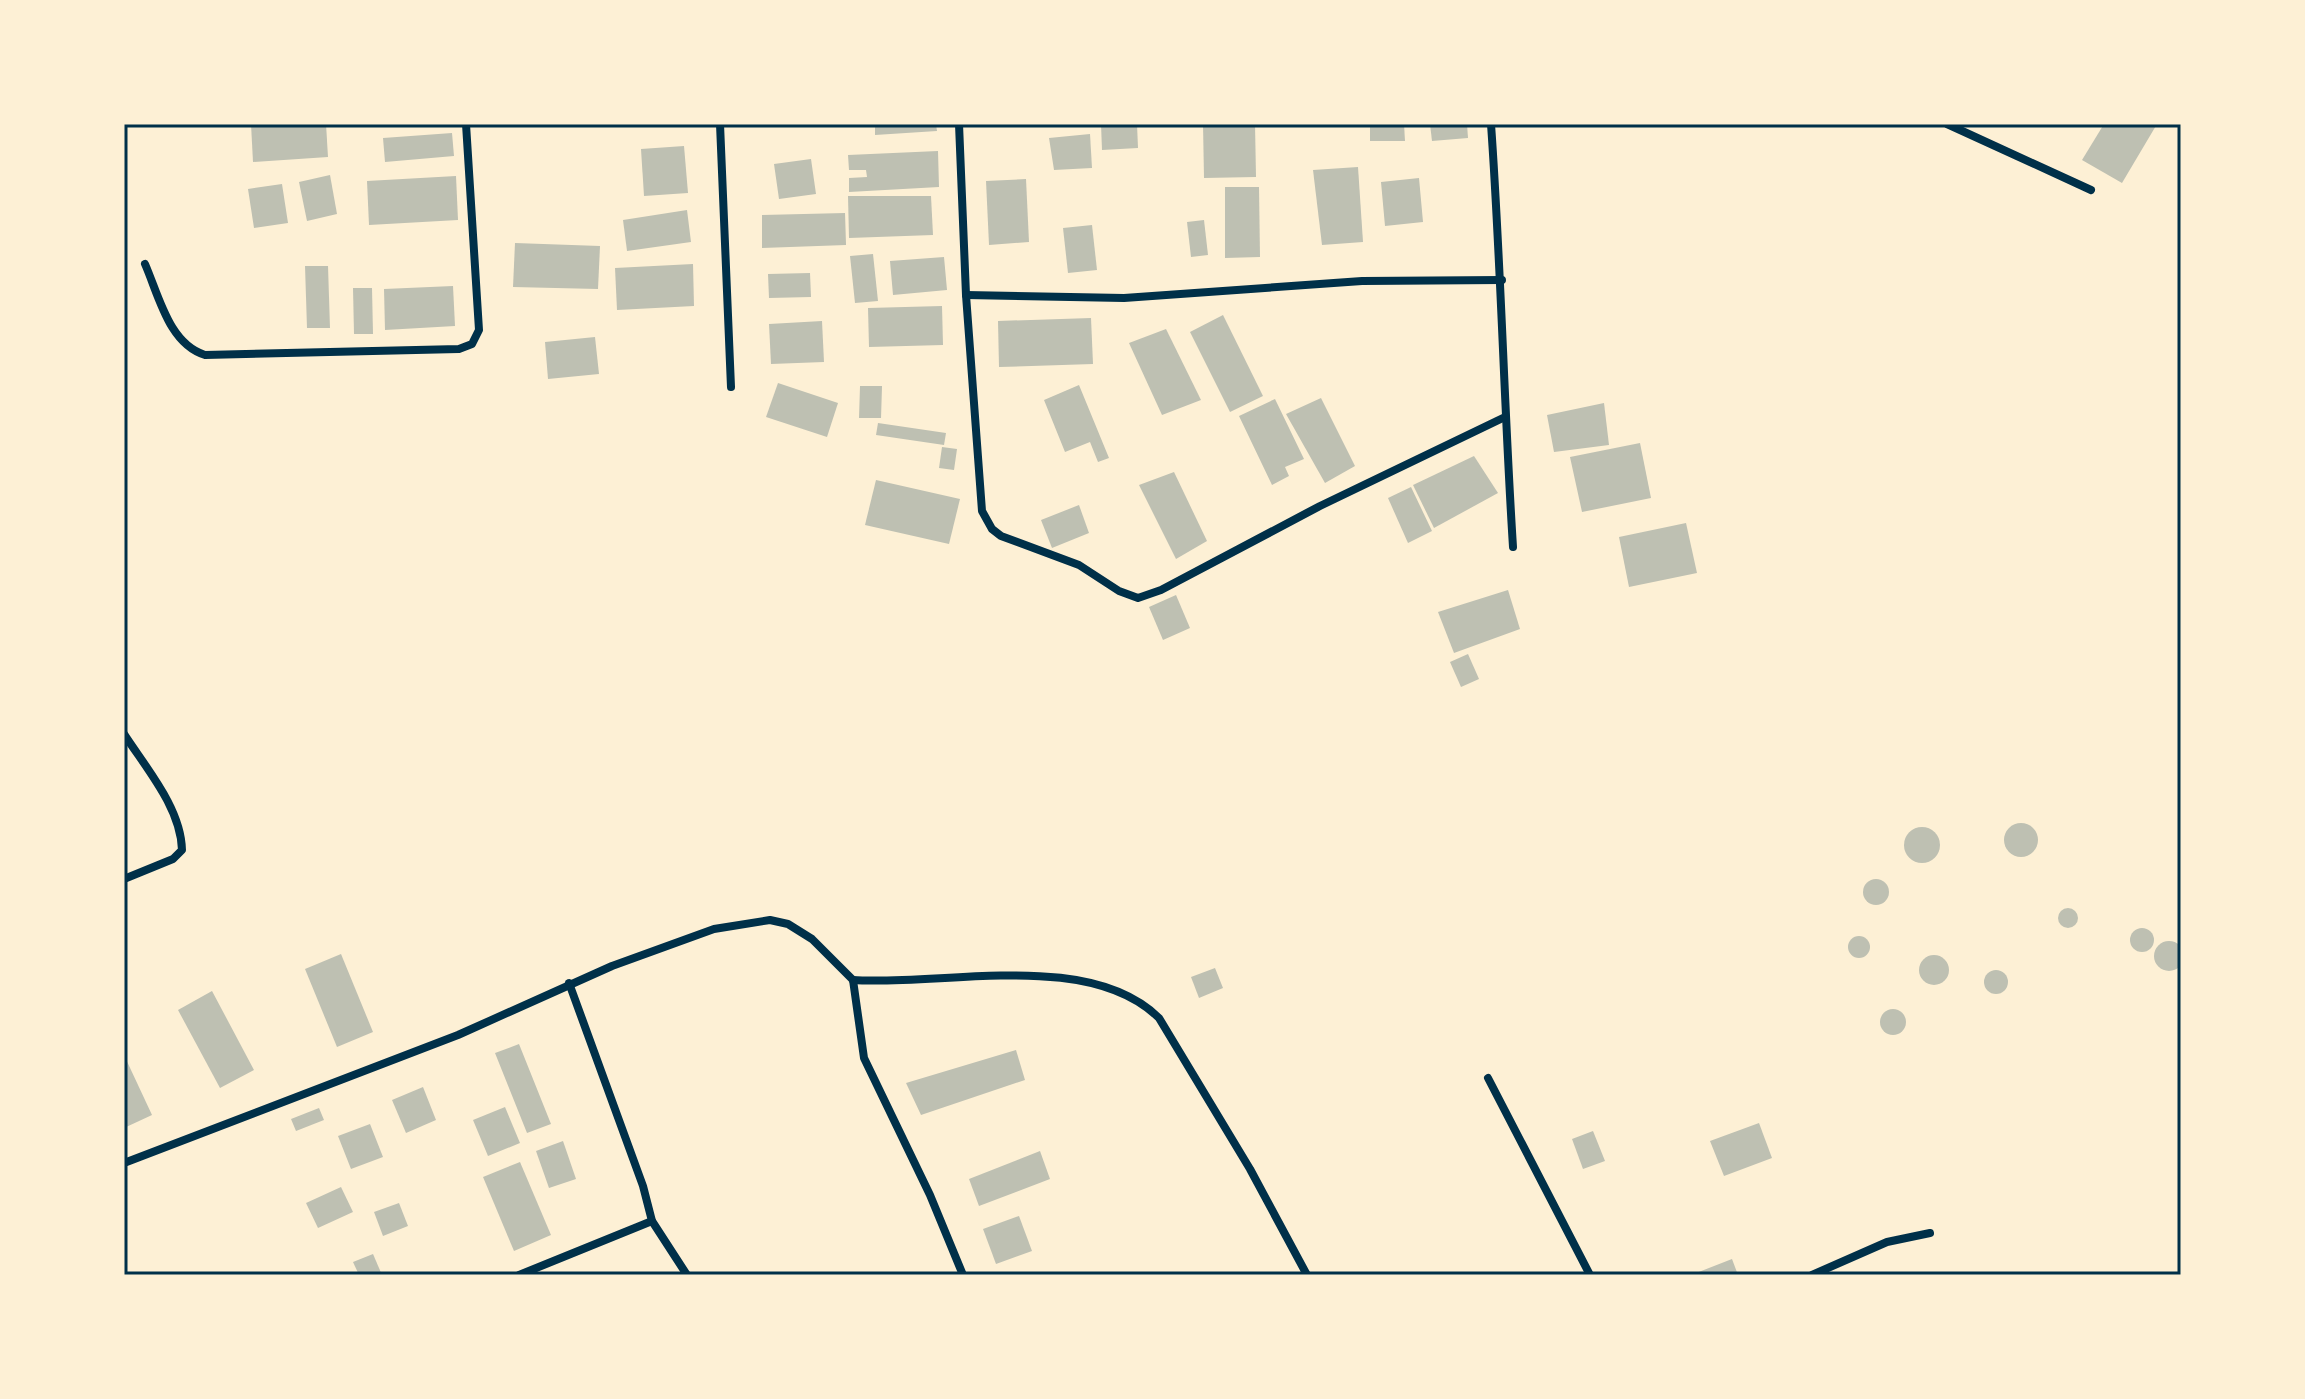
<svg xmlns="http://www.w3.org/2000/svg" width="2305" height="1399" font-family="'DM Sans',sans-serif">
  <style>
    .building { fill: #bec0b2 }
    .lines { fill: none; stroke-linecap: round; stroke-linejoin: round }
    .minor { stroke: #003049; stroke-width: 8 }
    .neatline { fill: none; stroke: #003049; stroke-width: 3 }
  </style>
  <rect width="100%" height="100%" fill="#fdf0d5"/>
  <!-- building -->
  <g class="building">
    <path d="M 251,124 L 326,124 L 328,157 L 253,162 Z"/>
    <path d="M 875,124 L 936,124 L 937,131 L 875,135 Z"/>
    <path d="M 1101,124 L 1137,124 L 1138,148 L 1102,150 Z"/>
    <path d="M 1203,124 L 1255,124 L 1256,177 L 1204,178 Z"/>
    <path d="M 1370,124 L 1404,124 L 1405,141 L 1370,141 Z"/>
    <path d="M 1430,124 L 1467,124 L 1468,138 L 1432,141 Z"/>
    <path d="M 2104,124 L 2157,124 L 2122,183 L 2082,160 Z"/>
    <path d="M 452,133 L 454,156 L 385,162 L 383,138 Z"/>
    <path d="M 1090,134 L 1092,168 L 1054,170 L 1049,138 Z"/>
    <path d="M 684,146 L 688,193 L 644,196 L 641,149 Z"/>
    <path d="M 938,151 L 939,187 L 849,192 L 849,178 L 867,177 L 866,170 L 849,170 L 848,155 Z"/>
    <path d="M 811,159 L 816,194 L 779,199 L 774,164 Z"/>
    <path d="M 1358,167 L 1363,242 L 1322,245 L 1313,170 Z"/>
    <path d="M 330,175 L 337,214 L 307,221 L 299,182 Z"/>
    <path d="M 456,176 L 458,220 L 369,225 L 367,181 Z"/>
    <path d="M 1419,178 L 1423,222 L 1385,226 L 1381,182 Z"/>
    <path d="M 1026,179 L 1029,242 L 989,245 L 986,181 Z"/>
    <path d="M 282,184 L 288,223 L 254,228 L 248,189 Z"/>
    <path d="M 1225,187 L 1259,187 L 1260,257 L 1225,258 Z"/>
    <path d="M 848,196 L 931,196 L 933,235 L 849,238 Z"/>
    <path d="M 687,210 L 691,242 L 627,251 L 623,220 Z"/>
    <path d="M 845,213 L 846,245 L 762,248 L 762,215 Z"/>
    <path d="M 1204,220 L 1208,255 L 1191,257 L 1187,222 Z"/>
    <path d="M 1092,225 L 1097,270 L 1068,273 L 1063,228 Z"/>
    <path d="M 515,243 L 600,246 L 598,289 L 513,287 Z"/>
    <path d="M 873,254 L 878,301 L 855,303 L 850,256 Z"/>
    <path d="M 944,257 L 947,290 L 893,295 L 890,261 Z"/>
    <path d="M 693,264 L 694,306 L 617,310 L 615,268 Z"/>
    <path d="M 305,266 L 328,266 L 330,328 L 307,328 Z"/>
    <path d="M 810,273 L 811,297 L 769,298 L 768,274 Z"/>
    <path d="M 453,286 L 455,326 L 385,330 L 384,289 Z"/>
    <path d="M 353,288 L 372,288 L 373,334 L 354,334 Z"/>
    <path d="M 942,306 L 943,345 L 869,347 L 868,308 Z"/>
    <path d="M 1223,315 L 1263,396 L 1230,412 L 1190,332 Z"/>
    <path d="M 1091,318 L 1093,364 L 999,367 L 998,321 Z"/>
    <path d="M 822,321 L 824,362 L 771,364 L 769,324 Z"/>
    <path d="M 1166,329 L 1201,400 L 1162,415 L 1129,343 Z"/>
    <path d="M 595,337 L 599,374 L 548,379 L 545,342 Z"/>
    <path d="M 778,383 L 838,403 L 827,437 L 766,417 Z"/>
    <path d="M 1079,385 L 1109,458 L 1098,462 L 1090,442 L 1065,452 L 1044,400 Z"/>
    <path d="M 860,386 L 882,386 L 881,418 L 859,418 Z"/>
    <path d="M 1321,398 L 1355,466 L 1325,483 L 1286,414 Z"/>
    <path d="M 1275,399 L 1304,459 L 1285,467 L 1289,476 L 1272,485 L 1239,416 Z"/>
    <path d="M 1604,403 L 1609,445 L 1554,452 L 1547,415 Z"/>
    <path d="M 878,423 L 946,433 L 944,445 L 876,435 Z"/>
    <path d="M 1640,443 L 1651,498 L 1582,512 L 1570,457 Z"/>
    <path d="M 942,447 L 957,449 L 954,470 L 939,468 Z"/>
    <path d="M 1474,456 L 1498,493 L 1434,528 L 1413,485 Z"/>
    <path d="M 1174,472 L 1207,541 L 1176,559 L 1139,485 Z"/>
    <path d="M 876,480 L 960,499 L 949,544 L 865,525 Z"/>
    <path d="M 1411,487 L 1432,531 L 1408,543 L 1388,498 Z"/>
    <path d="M 1079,505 L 1089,533 L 1052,548 L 1041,520 Z"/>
    <path d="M 1686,523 L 1697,573 L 1629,587 L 1619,537 Z"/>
    <path d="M 1508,590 L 1520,629 L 1454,653 L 1438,612 Z"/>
    <path d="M 1176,595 L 1190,628 L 1163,640 L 1149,607 Z"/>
    <path d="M 1468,654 L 1479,679 L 1461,687 L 1450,662 Z"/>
    <circle cx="2021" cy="840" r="17"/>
    <circle cx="1922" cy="845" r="18"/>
    <circle cx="1876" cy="892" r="13"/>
    <circle cx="2068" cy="918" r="10"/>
    <circle cx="2142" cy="940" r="12"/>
    <circle cx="1859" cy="947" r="11"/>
    <circle cx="2169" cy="956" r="15"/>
    <path d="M 341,954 L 373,1032 L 337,1047 L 305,969 Z"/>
    <circle cx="1934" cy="970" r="15"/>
    <path d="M 1215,968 L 1223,988 L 1199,998 L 1191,977 Z"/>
    <circle cx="1996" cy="982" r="12"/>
    <path d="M 212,991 L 254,1070 L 220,1088 L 178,1010 Z"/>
    <circle cx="1893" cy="1022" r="13"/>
    <path d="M 519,1044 L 551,1124 L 527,1133 L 495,1053 Z"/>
    <path d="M 1016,1050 L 1025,1080 L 921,1115 L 906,1083 Z"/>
    <path d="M 124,1055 L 152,1115 L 124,1128 Z"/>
    <path d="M 423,1087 L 436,1120 L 406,1133 L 392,1100 Z"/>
    <path d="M 505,1107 L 520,1143 L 488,1156 L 473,1120 Z"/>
    <path d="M 319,1108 L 324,1120 L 296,1131 L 291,1119 Z"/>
    <path d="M 1759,1123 L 1772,1158 L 1724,1176 L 1710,1141 Z"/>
    <path d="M 370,1124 L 383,1157 L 351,1169 L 338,1136 Z"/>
    <path d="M 1593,1131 L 1605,1161 L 1583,1169 L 1572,1139 Z"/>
    <path d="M 563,1141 L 576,1179 L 549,1188 L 536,1151 Z"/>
    <path d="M 1040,1151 L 1050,1179 L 979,1206 L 969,1179 Z"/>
    <path d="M 520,1162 L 551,1235 L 514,1251 L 483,1177 Z"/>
    <path d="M 341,1187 L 353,1212 L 318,1228 L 306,1203 Z"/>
    <path d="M 399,1203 L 408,1226 L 383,1236 L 374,1212 Z"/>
    <path d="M 1019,1216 L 1032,1251 L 996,1264 L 983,1229 Z"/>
    <path d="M 373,1254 L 382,1275 L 359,1275 L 353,1262 Z"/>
    <path d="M 1732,1259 L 1738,1275 L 1691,1275 Z"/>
  </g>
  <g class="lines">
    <!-- minor -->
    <g class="minor">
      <path d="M 720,124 L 731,387"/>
      <path d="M 959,124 L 966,295 L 982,511 L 992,529 L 1001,536 L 1079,565 L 1119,591 L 1138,598 L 1161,590 L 1320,506 L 1505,417"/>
      <path d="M 1491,124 C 1501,265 1504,406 1513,547"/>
      <path d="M 1947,124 L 2091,190"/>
      <path d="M 145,264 C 159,296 169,344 205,355 L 459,349 L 472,344 L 479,330 L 466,124"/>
      <path d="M 966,295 L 1124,298 L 1362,281 L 1502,280"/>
      <path d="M 124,734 C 146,768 181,808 182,850 L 173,859 L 124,879"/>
      <path d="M 853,980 C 944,986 1089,949 1159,1018 L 1250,1169 L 1307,1275"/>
      <path d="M 569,983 L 643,1186 L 652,1221 L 687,1275"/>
      <path d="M 1488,1078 L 1590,1275"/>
      <path d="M 124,1163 L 458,1035 L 612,966 L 714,929 L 770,920 L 788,924 L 812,939 L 853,980 L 864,1058 L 930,1195 L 963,1275"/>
      <path d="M 519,1275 L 652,1221"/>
      <path d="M 1812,1275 L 1887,1242 L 1930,1233"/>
    </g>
  </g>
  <!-- border -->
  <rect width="2305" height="1399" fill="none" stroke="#fdf0d5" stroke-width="252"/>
  <rect x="126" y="126" width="2053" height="1147" class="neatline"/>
</svg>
